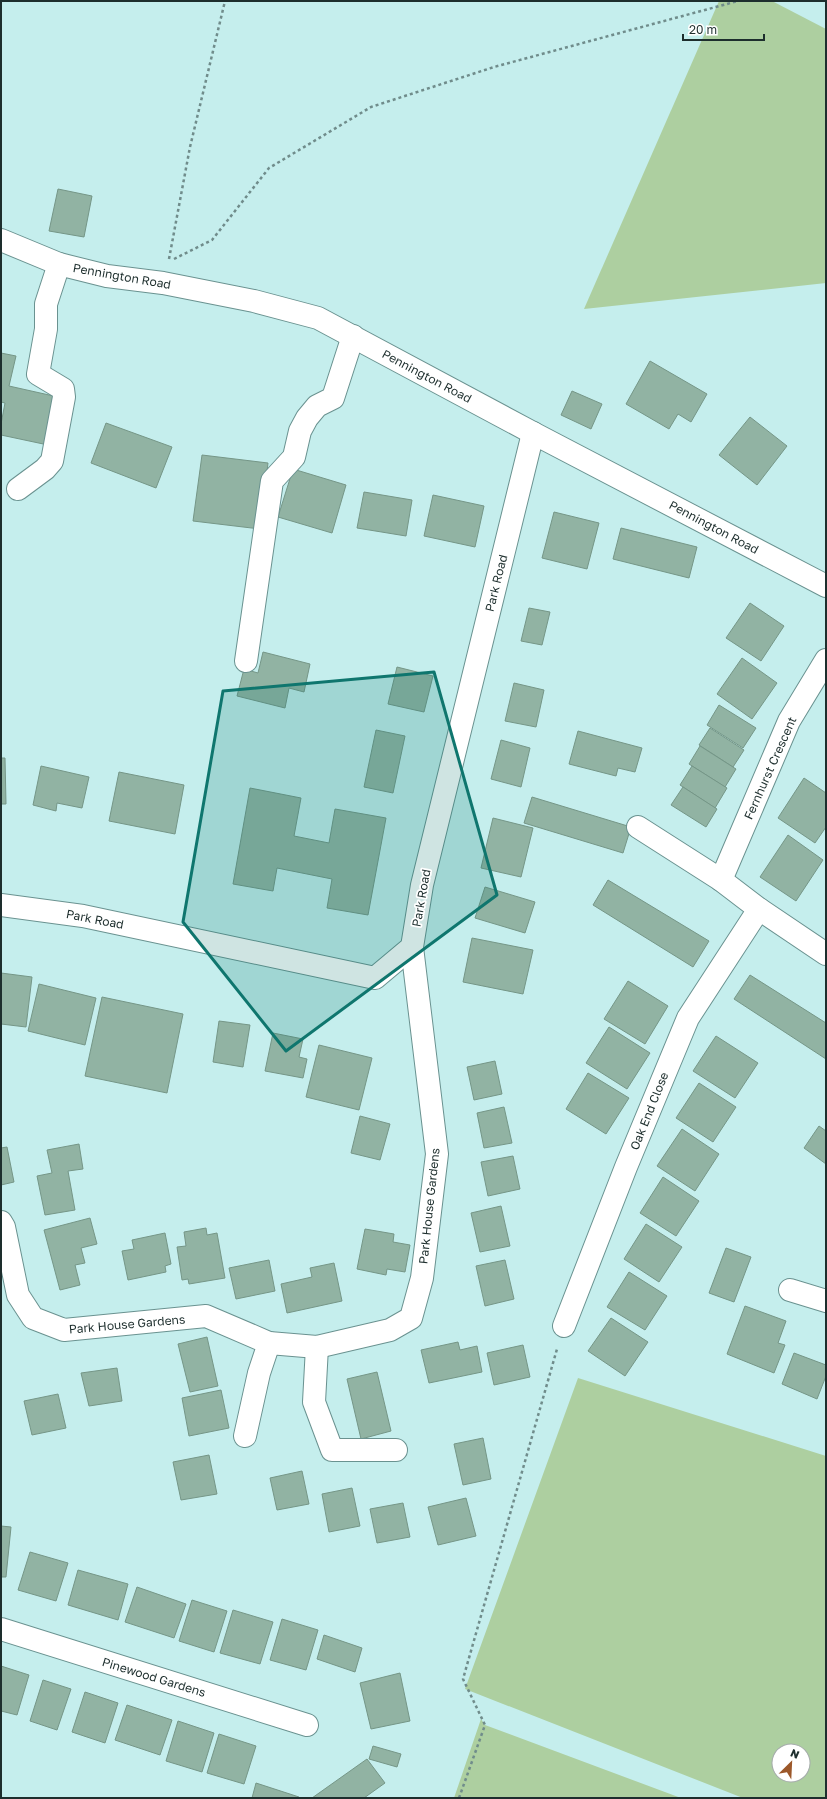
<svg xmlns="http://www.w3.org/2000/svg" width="827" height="1799" font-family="'Golos Text',sans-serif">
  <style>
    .green { fill: #adcfa0; fill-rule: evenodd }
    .building { fill: #91b3a3; stroke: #759687 }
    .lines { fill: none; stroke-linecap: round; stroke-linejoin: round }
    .minor-casing { stroke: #6a9290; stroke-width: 24 }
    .path { stroke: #708c8b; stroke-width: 2.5; stroke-dasharray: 3 3; stroke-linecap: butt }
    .minor { stroke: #fff; stroke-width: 22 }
    .marked { fill: #0f766e; fill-opacity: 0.2; stroke: #0f766e; stroke-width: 3; stroke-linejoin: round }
    .labels { text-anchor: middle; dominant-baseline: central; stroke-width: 3.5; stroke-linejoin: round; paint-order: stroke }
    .street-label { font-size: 12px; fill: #1d2e2d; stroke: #fff }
  </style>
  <rect width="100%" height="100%" fill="#c5eeed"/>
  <!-- green -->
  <g class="green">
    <path d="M 719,1 L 772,1 L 826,29 L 826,283 L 584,309 Z"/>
    <path d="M 578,1378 L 826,1456 L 826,1798 L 743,1798 L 465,1689 ZM 779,1751 L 803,1751 L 803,1775 L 779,1775 Z"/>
    <path d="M 481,1719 L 485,1725 L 681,1798 L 454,1798 Z"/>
  </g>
  <!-- building -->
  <g class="building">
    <path d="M 58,189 L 92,196 L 84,237 L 49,231 Z"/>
    <path d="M 1,353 L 16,356 L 9,386 L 58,397 L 48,445 L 1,435 L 1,424 L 5,403 L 1,402 Z"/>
    <path d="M 650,361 L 707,394 L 691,422 L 678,414 L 669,429 L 626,404 Z"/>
    <path d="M 572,391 L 602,404 L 591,429 L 561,415 Z"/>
    <path d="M 750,417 L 787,446 L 757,485 L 719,455 Z"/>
    <path d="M 106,423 L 172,447 L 156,488 L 91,463 Z"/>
    <path d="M 202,455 L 268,463 L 260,529 L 193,521 Z"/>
    <path d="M 293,469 L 346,485 L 332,533 L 278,517 Z"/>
    <path d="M 364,492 L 412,500 L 406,536 L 357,528 Z"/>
    <path d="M 433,495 L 484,506 L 475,547 L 424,536 Z"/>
    <path d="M 554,512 L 599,523 L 587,569 L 542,558 Z"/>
    <path d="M 621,528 L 697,547 L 689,578 L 613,559 Z"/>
    <path d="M 750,603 L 784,626 L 761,661 L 726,638 Z"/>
    <path d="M 529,608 L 550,612 L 542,645 L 521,641 Z"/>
    <path d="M 263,652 L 310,664 L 304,692 L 289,688 L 285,708 L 237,696 L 244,669 L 258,673 Z"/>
    <path d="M 742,658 L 777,683 L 752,719 L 717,694 Z"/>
    <path d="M 397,667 L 433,676 L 424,712 L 388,704 Z"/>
    <path d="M 514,683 L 544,690 L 536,727 L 505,721 Z"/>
    <path d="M 719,705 L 756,728 L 743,748 L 707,725 Z"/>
    <path d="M 710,728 L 744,750 L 733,767 L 699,745 Z"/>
    <path d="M 376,730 L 405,736 L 393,793 L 364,787 Z"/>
    <path d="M 578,731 L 642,748 L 635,772 L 618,768 L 616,776 L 569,764 Z"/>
    <path d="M 501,740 L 530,748 L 521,787 L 491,779 Z"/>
    <path d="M 700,746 L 736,769 L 725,787 L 689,764 Z"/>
    <path d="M 1,758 L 5,758 L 6,804 L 1,804 Z"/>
    <path d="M 41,766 L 89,777 L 82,808 L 57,803 L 56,811 L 33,805 Z"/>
    <path d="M 692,766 L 727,788 L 715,808 L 680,785 Z"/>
    <path d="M 119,772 L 184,785 L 175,834 L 109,821 Z"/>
    <path d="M 804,778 L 826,793 L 826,827 L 815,843 L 778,818 Z"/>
    <path d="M 683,787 L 717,809 L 706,827 L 671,805 Z"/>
    <path d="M 250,788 L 301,798 L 294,836 L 329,843 L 335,809 L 386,818 L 368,915 L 327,908 L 332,879 L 277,868 L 273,891 L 233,884 Z"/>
    <path d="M 532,797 L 631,827 L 623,853 L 524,823 Z"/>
    <path d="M 493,818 L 533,828 L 521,877 L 481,868 Z"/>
    <path d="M 788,835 L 823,860 L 796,901 L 760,877 Z"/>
    <path d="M 608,880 L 709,941 L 693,967 L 593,905 Z"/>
    <path d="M 485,887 L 535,902 L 525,933 L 475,918 Z"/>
    <path d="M 472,938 L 533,950 L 523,994 L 463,982 Z"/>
    <path d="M 1,973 L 32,977 L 26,1027 L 1,1024 Z"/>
    <path d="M 750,975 L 826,1023 L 826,1059 L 734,999 Z"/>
    <path d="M 628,981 L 668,1006 L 645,1044 L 604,1019 Z"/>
    <path d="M 39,984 L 96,998 L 85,1045 L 28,1031 Z"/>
    <path d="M 102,997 L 183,1014 L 167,1093 L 85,1076 Z"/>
    <path d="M 219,1021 L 250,1025 L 243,1067 L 213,1062 Z"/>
    <path d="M 609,1027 L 650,1053 L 627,1089 L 586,1063 Z"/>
    <path d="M 273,1033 L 303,1039 L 299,1057 L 307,1059 L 303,1078 L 265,1071 Z"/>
    <path d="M 716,1036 L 758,1063 L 735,1098 L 693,1071 Z"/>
    <path d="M 319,1045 L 372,1058 L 359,1110 L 306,1097 Z"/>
    <path d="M 495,1061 L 502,1094 L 474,1100 L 467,1067 Z"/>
    <path d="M 588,1073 L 629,1098 L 606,1134 L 566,1109 Z"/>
    <path d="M 699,1083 L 736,1107 L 713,1142 L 676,1118 Z"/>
    <path d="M 504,1107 L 512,1143 L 484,1148 L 477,1113 Z"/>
    <path d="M 360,1116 L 390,1124 L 380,1160 L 351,1153 Z"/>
    <path d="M 819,1126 L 826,1131 L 826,1164 L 804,1148 Z"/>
    <path d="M 682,1129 L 719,1154 L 695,1191 L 657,1166 Z"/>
    <path d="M 79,1144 L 83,1169 L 68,1171 L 75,1210 L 45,1215 L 37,1176 L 52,1173 L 47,1150 Z"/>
    <path d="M 7,1147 L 14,1182 L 1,1185 L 1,1148 Z"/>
    <path d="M 513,1156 L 520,1189 L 488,1196 L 481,1162 Z"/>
    <path d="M 663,1177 L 699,1201 L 676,1236 L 640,1213 Z"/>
    <path d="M 501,1206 L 510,1246 L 480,1252 L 471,1213 Z"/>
    <path d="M 90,1218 L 97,1244 L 81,1248 L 85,1263 L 75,1265 L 80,1285 L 60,1290 L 44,1230 Z"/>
    <path d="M 646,1224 L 682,1247 L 659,1282 L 624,1259 Z"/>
    <path d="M 206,1228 L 207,1235 L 217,1233 L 225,1278 L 189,1284 L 188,1279 L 182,1280 L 177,1247 L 186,1246 L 184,1232 Z"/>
    <path d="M 365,1229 L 394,1234 L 393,1242 L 410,1245 L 405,1272 L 387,1269 L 386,1275 L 357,1269 Z"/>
    <path d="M 165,1233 L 171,1264 L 165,1266 L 166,1272 L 128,1280 L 122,1251 L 134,1249 L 132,1240 Z"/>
    <path d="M 726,1248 L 751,1257 L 734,1302 L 709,1293 Z"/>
    <path d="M 269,1260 L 275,1291 L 236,1299 L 229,1268 Z"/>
    <path d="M 505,1260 L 514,1299 L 485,1306 L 476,1266 Z"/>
    <path d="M 334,1263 L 342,1301 L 287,1313 L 281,1284 L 312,1277 L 310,1268 Z"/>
    <path d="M 629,1272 L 667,1296 L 645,1330 L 607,1307 Z"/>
    <path d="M 745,1306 L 786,1321 L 778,1343 L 785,1345 L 774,1373 L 727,1354 Z"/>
    <path d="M 611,1318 L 648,1342 L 625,1376 L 588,1351 Z"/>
    <path d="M 207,1337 L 218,1386 L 190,1392 L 178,1344 Z"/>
    <path d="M 458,1342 L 460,1350 L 477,1346 L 482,1372 L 429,1383 L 421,1350 Z"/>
    <path d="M 523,1345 L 530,1377 L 494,1385 L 487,1353 Z"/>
    <path d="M 794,1353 L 826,1365 L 826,1376 L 817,1399 L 782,1384 Z"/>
    <path d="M 117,1368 L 122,1401 L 89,1406 L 81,1373 Z"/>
    <path d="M 377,1372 L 391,1431 L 361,1439 L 347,1379 Z"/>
    <path d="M 221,1390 L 229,1428 L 189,1436 L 182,1398 Z"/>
    <path d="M 58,1394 L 66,1428 L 32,1435 L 24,1401 Z"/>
    <path d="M 483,1438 L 491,1479 L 463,1485 L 454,1444 Z"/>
    <path d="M 209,1455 L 217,1494 L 181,1500 L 173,1462 Z"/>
    <path d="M 302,1471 L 309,1504 L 277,1510 L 270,1478 Z"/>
    <path d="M 352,1488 L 360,1526 L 329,1532 L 322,1494 Z"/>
    <path d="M 466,1498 L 476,1536 L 438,1545 L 428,1507 Z"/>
    <path d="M 403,1503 L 410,1537 L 377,1543 L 370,1509 Z"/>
    <path d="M 1,1526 L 11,1527 L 6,1577 L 1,1577 Z"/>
    <path d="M 30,1552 L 68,1563 L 56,1601 L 18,1590 Z"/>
    <path d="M 78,1570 L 128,1584 L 118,1620 L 68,1605 Z"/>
    <path d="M 137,1587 L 186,1604 L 174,1638 L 125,1622 Z"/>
    <path d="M 192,1600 L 227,1611 L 214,1652 L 179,1641 Z"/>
    <path d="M 233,1610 L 273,1622 L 260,1664 L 220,1653 Z"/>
    <path d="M 282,1619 L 318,1630 L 306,1670 L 270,1660 Z"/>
    <path d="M 324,1635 L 362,1648 L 355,1672 L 317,1659 Z"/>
    <path d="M 1,1666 L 29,1675 L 17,1715 L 1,1711 Z"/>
    <path d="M 400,1673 L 410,1721 L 371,1729 L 360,1683 Z"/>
    <path d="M 43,1680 L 71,1689 L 57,1730 L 30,1721 Z"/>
    <path d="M 85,1692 L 118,1703 L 105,1743 L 72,1732 Z"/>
    <path d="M 127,1705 L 172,1720 L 160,1755 L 115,1740 Z"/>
    <path d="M 178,1721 L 214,1733 L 202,1772 L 166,1761 Z"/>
    <path d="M 219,1734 L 256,1746 L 244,1784 L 207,1773 Z"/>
    <path d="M 373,1746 L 401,1754 L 397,1767 L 369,1759 Z"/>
    <path d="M 367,1759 L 385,1783 L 364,1798 L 312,1798 Z"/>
    <path d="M 256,1783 L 299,1797 L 299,1798 L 252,1798 Z"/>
  </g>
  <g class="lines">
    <defs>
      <g id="minor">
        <path d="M 1,240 L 59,264 L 107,276 L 163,283 L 254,301 L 318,318 L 533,433 L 826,586"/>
        <path d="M 18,489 L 45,469 L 52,461 L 64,397 L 63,389 L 38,374 L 46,329 L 46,304 L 59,264"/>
        <path d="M 246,661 L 272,481 L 294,457 L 300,431 L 307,418 L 317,406 L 333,398 L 353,336"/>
        <path d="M 638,827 L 721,880 L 759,909 L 826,954"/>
        <path d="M 721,880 L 789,721 L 826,660"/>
        <path d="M 1,905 L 83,916 L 375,978 L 412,947 L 422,885 L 533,433"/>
        <path d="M 1,1222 L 4,1227 L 18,1295 L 33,1318 L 64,1330 L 206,1316 L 269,1343 L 317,1347 L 390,1330 L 411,1318 L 422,1278 L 437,1154 L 412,947"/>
        <path d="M 790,1290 L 826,1301"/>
        <path d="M 564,1326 L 626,1167 L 688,1018 L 759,909"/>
        <path d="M 317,1347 L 314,1402 L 332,1450 L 396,1450"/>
        <path d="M 245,1436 L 259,1373 L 269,1343"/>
        <path d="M 1,1629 L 307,1725"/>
      </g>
    </defs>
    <!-- minor casing -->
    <use href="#minor" class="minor-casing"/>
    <!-- path -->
    <g class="path">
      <path d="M 169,259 L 190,147 L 225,1"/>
      <path d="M 174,259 L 212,240 L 269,168 L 371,107 L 494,67 L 738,1"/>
      <path d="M 459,1798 L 485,1725 L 463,1679 L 557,1349"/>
    </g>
    <!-- minor -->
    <use href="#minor" class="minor"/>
  </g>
  <!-- marked area -->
  <path class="marked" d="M 434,672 L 497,895 L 286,1051 L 183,922 L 223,691 Z"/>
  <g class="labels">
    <!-- street labels -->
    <g class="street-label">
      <text transform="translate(122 276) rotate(10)">Pennington Road</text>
      <text transform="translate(427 376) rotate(28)">Pennington Road</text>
      <text transform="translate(714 527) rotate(28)">Pennington Road</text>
      <text transform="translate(496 583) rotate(-76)">Park Road</text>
      <text transform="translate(770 768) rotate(-66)">Fernhurst Crescent</text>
      <text transform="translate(421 898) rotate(-80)">Park Road</text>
      <text transform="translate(95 919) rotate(11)">Park Road</text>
      <text transform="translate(649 1111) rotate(-68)">Oak End Close</text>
      <text transform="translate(429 1206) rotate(-84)">Park House Gardens</text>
      <text transform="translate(127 1324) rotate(-5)">Park House Gardens</text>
      <text transform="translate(154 1677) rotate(17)">Pinewood Gardens</text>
    </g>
  </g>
  <!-- border -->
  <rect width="827" height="1799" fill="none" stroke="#1d2e2d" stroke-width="4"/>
  <!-- north arrow -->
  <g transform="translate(791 1763) rotate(24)"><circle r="19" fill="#ffffff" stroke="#a5abab"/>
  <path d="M0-3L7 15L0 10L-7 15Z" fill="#9c582a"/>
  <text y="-6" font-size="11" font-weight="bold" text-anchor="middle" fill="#1d2e2d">N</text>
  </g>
  <!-- scale -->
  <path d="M683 34v6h81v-6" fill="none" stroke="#1d2e2d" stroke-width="2"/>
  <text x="689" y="34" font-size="12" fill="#1d2e2d" stroke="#ffffff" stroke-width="3" paint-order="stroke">20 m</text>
</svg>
